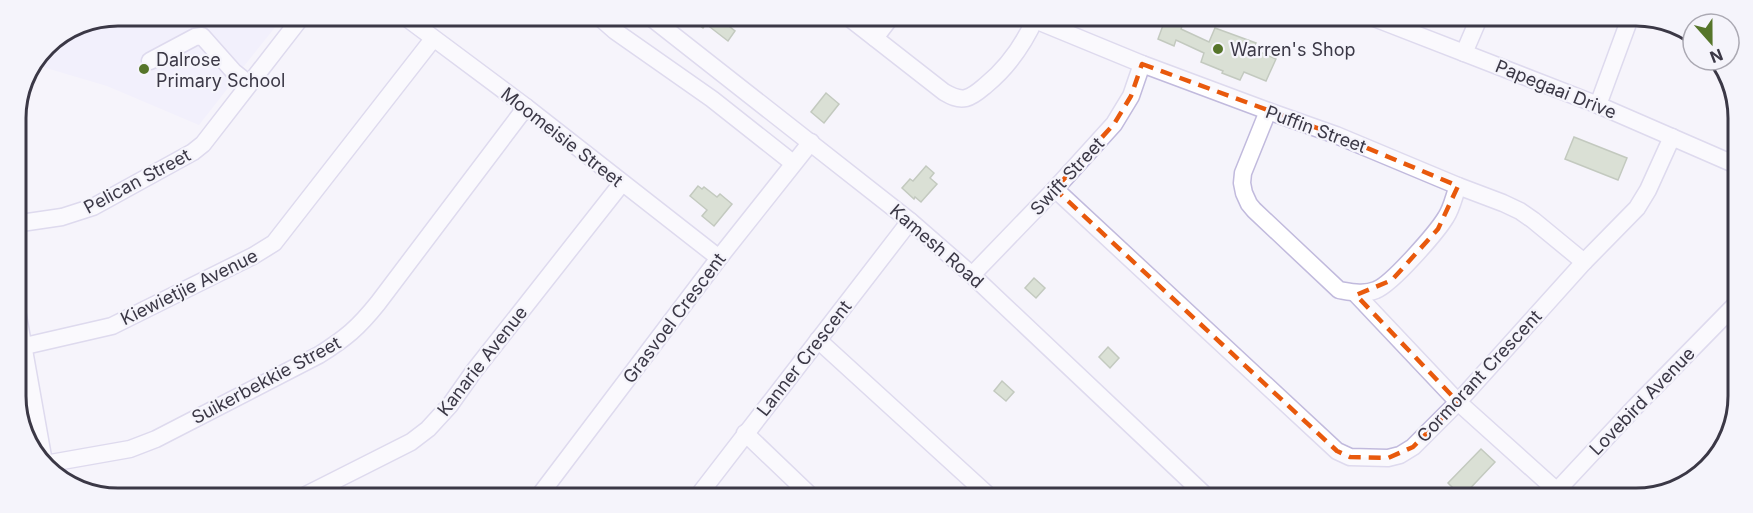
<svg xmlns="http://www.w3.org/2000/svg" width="1753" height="513" font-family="Inter,sans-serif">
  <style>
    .built { fill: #eeeafc }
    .building { fill: #b8c8a7; stroke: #869676; stroke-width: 1.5 }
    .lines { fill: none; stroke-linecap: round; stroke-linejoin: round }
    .minor-casing { stroke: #c1badd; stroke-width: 19 }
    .minor { stroke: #fff; stroke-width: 16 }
    .marked { fill: none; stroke: #e8590c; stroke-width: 4.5; stroke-dasharray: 12 8; stroke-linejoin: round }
    .poi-dot { fill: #56752a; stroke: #f5f4fb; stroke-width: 2 }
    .labels { text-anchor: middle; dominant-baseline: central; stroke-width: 4.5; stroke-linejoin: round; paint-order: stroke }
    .poi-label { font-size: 18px; fill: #3b3846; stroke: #f5f4fb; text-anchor: start }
    .street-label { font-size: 18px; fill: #3b3846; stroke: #f5f4fb }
    .rim { fill: none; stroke: #3b3846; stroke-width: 3 }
  </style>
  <rect width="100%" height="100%" fill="#f5f4fb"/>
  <!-- built -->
  <path class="built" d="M 118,15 L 285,15 L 244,66 L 234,72 L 231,84 L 199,125 L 107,86 L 36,65 L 45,45 L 79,23 Z"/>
  <!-- building -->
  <g class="building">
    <path d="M 687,16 L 716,16 L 735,31 L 728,41 L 706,24 L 703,28 Z"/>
    <path d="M 1166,17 L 1185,17 L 1181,29 L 1209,42 L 1215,28 L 1256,43 L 1253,49 L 1276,59 L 1266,81 L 1244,72 L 1240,80 L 1222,73 L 1223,71 L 1201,62 L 1204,53 L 1176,40 L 1174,46 L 1158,39 Z"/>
    <path d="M 826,93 L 839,104 L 824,123 L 811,112 Z"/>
    <path d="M 1574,137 L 1627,158 L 1618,180 L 1565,159 Z"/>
    <path d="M 926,166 L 934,173 L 930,178 L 937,184 L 921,202 L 915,197 L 914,199 L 902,188 L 910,179 L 913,181 Z"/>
    <path d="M 698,186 L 702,189 L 704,187 L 717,197 L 720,194 L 732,204 L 714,226 L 702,216 L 707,210 L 690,196 Z"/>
    <path d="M 1034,278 L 1045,288 L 1036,298 L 1025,288 Z"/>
    <path d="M 1108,347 L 1119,358 L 1110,368 L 1099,357 Z"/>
    <path d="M 1002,381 L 1014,392 L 1006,401 L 994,391 Z"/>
    <path d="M 1481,449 L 1495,462 L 1462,497 L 1448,483 Z"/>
  </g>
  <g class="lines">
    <defs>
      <g id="minor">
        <path d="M 404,16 L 526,107 L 719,258"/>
        <path d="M 598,16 L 615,31 L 712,99 L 793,163"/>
        <path d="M 649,16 L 910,221 L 972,275 L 1207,497"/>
        <path d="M 848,17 L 944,92 C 951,96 958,100 966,98 C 974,96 980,90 986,85 C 1009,66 1024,44 1036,17"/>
        <path d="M 1374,18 L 1598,105 L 1736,165"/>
        <path d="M 1035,20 L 1142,64 L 1268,111 L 1336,135 L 1458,186 L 1503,203 L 1520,211 L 1533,220 L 1584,262"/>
        <path d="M 875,38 L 891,17"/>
        <path d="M 1464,53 L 1479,18"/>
        <path d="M 150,61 L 195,37 L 202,36 L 234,72 L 249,84"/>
        <path d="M 1598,105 L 1630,18"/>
        <path d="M 1268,111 L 1243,173 L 1242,183 L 1244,193 L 1249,204 L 1254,210 L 1339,290 C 1351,292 1364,295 1376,290 C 1392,284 1437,232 1446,217 C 1452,208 1454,196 1458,186"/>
        <path d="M 1055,189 L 1337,451 L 1350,457 L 1388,458 L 1400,455 L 1413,447 L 1458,402 L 1584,262 L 1637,208 L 1648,190 L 1672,137"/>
        <path d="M 16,227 L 21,223 L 62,217 L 93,207 L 193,152 L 203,144 L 303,15"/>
        <path d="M 972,275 L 1055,189 L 1114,124 L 1131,96 L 1142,64"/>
        <path d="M 1355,293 L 1458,402 L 1557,491"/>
        <path d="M 16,305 L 45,468"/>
        <path d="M 818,340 L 989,496"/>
        <path d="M 25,346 L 112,326 L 253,256 L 274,243 L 433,39"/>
        <path d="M 745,433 L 811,496"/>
        <path d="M 45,464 L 130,449 L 156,439 L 319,355 C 346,338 358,328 378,303 L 526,107"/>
        <path d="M 306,495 L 411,442 L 428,429 L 450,405 L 474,371 L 622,183"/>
        <path d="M 539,496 L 719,258 L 811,142"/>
        <path d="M 698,496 L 910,221"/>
        <path d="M 1551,497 L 1635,407 L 1735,305"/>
      </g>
    </defs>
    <!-- minor casing -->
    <use href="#minor" class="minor-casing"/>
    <!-- minor -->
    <use href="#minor" class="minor"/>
  </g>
  <!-- marked area -->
  <path d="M0 0H1753V513H0ZM 1142,64 L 1336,135 L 1458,186 L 1438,229 L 1392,280 L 1356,295 L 1458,402 L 1413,447 L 1388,458 L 1350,457 L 1337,451 L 1055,189 L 1114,124 L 1131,96 Z" fill="#f5f4fb" fill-opacity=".55" fill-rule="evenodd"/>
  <path class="marked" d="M 1142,64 L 1336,135 L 1458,186 L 1438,229 L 1392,280 L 1356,295 L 1458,402 L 1413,447 L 1388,458 L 1350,457 L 1337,451 L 1055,189 L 1114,124 L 1131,96 Z"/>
  <!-- markers -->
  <g class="poi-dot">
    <circle cx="1218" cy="49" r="6"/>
    <circle cx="144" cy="69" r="6"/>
  </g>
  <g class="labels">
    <!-- poi labels -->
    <g class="poi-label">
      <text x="1230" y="49">Warren's Shop</text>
      <text x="156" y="59">Dalrose<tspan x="156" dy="21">Primary School</tspan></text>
    </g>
    <!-- street labels -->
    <g class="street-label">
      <text transform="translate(1556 89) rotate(22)">Papegaai Drive</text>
      <text transform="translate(1316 129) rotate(20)">Puffin Street</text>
      <text transform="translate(562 137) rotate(38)">Moomeisie Street</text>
      <text transform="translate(1067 176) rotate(-47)">Swift Street</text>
      <text transform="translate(137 181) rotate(-28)">Pelican Street</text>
      <text transform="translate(937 246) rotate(41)">Kamesh Road</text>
      <text transform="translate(189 287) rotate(-26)">Kiewietjie Avenue</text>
      <text transform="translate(674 318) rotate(-53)">Grasvoel Crescent</text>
      <text transform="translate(804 358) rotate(-52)">Lanner Crescent</text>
      <text transform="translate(482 361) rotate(-52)">Kanarie Avenue</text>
      <text transform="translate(1479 376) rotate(-47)">Cormorant Crescent</text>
      <text transform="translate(266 380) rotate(-28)">Suikerbekkie Street</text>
      <text transform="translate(1642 401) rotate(-46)">Lovebird Avenue</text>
    </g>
  </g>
  <!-- crop -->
  <path d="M0 0H1753V513H0ZM118 26H1636A92 92 0 0 1 1728 118V396A92 92 0 0 1 1636 488H118A92 92 0 0 1 26 396V118A92 92 0 0 1 118 26Z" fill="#f5f4fb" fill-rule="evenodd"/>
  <path class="rim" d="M118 26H1636A92 92 0 0 1 1728 118V396A92 92 0 0 1 1636 488H118A92 92 0 0 1 26 396V118A92 92 0 0 1 118 26Z"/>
  <!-- north arrow -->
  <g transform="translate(1711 42) rotate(159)"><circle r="28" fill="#f5f4fb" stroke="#aba9b3" stroke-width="1.5"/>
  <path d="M0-4.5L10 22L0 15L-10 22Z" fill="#56752a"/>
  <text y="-9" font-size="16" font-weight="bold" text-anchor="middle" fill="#3b3846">N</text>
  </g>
</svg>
